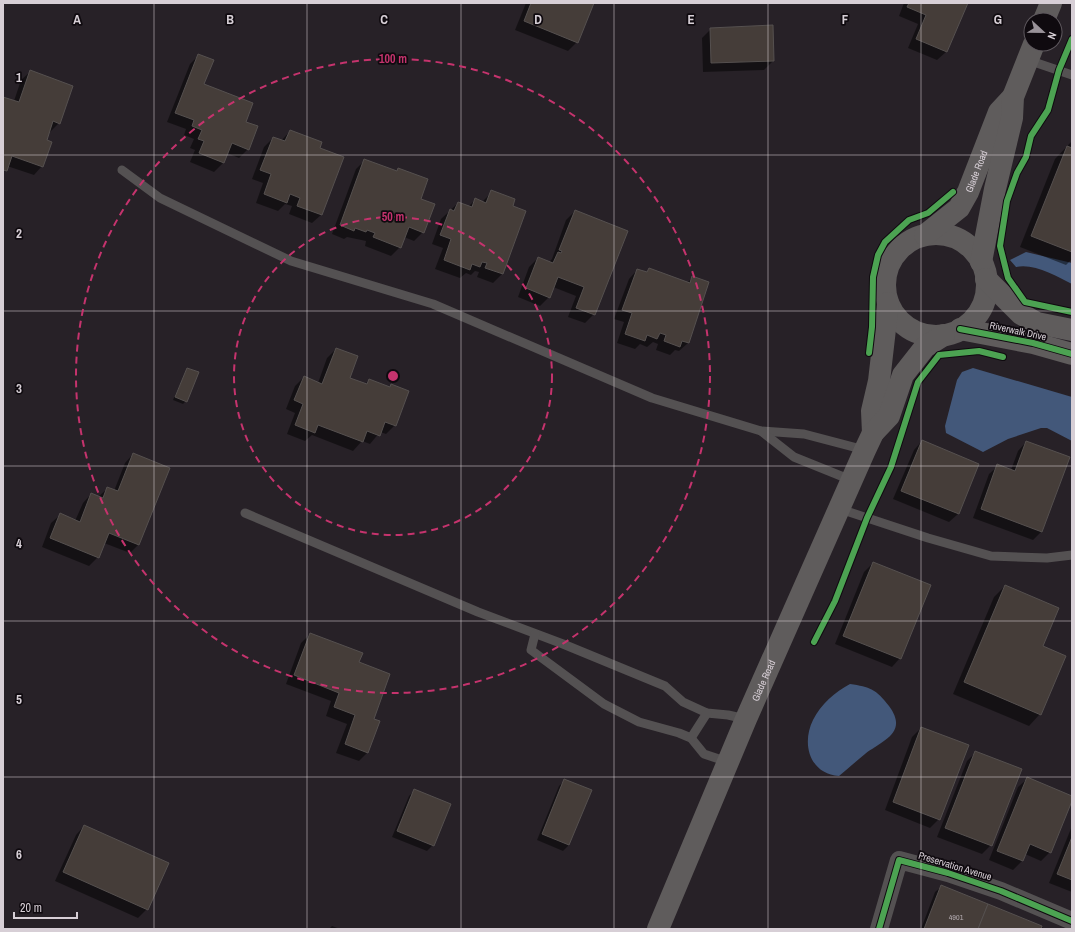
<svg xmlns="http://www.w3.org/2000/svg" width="1075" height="932" font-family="'Archivo Narrow',sans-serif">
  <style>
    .water { fill: #43587a }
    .shadow { fill: #0007 }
    .building { fill: #453d39; stroke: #55504f }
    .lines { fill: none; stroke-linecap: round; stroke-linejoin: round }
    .lane { stroke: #545152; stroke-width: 9 }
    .street { stroke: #545152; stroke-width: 18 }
    .secondary { stroke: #5f5c5c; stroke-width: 22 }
    .cycleway-casing { stroke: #0f0a0f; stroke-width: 8 }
    .cycleway { stroke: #4ca352; stroke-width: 6 }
    .grid { fill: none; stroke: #d7cfd6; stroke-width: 1; stroke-opacity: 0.55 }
    .ring { fill: none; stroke: #c5336d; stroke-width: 2; stroke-dasharray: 7 5 }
    .labels { text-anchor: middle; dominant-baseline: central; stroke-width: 3.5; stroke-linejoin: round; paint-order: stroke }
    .number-label { font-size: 8px; fill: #b2aaaf }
    .street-label { font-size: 10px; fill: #d7cfd6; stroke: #0f0a0f }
    .grid-label { font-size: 13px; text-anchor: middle; font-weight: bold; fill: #d7cfd6; stroke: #0f0a0f; stroke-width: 3.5; stroke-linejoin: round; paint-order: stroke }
    .centre { fill: #c5336d; stroke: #0f0a0f; stroke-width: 2 }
    .ring-label { font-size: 12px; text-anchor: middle; font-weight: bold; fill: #c5336d; stroke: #0f0a0f; stroke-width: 3.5; stroke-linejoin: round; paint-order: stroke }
  </style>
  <rect width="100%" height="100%" fill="#272127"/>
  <!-- water -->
  <g class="water">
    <path d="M 1026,252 L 1072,263 L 1072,284 C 1056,276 1034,263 1016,267 L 1010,260 Z"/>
    <path d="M 973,368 L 1072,397 L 1072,441 L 1047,428 L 1041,428 L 1008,439 L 983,452 L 946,433 L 945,426 L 957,380 L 962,372 Z"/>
    <path d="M 850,684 C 870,687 876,689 889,706 C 909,733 882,741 865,754 C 856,761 848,769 839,776 C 810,774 801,744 813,720 C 821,704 835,692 850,684 Z"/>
  </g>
  <!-- shadow -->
  <g class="shadow">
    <path d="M 526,3 L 593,3 L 577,42 L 568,51 L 515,30 Z"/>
    <path d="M 904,3 L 967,3 L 946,52 L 937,60 L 908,48 L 918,24 L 899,16 Z"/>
    <path d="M 711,29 L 773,61 L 764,70 L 703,72 L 702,38 Z"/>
    <path d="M 199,55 L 203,85 L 245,122 L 248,149 L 239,158 L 227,153 L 223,163 L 214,172 L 190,162 L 195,150 L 190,148 L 194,139 L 184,135 L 186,129 L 167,122 L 190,64 Z"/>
    <path d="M 30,72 L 59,123 L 50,132 L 49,131 L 45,141 L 42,166 L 34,175 L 7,166 L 3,173 L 3,98 L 14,101 L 21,80 Z"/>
    <path d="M 290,131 L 318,148 L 321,215 L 312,223 L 289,214 L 292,206 L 285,204 L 278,211 L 256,203 L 263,183 L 252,179 L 264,147 L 273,138 L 281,141 Z"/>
    <path d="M 1072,141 L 1072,259 L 1066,265 L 1020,247 L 1055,159 Z"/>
    <path d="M 365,160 L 396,171 L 398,169 L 419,199 L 423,232 L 414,241 L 404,237 L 400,247 L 391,256 L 365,246 L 366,241 L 347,237 L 344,239 L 332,234 L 356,169 Z"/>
    <path d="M 492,192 L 511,207 L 525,212 L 502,274 L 493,283 L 477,277 L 479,272 L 475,271 L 471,275 L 466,273 L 460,278 L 435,269 L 443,248 L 432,244 L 441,219 L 458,203 L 468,207 L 475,200 L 482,202 Z"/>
    <path d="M 575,211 L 594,314 L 585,323 L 568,317 L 576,296 L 553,287 L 549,297 L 540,306 L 518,297 L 529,267 L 538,258 L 549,262 L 552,259 L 566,220 Z"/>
    <path d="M 649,269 L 687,283 L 693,277 L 688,343 L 679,351 L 675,350 L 670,355 L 656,350 L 658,344 L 653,342 L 647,347 L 640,344 L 635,349 L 617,343 L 624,322 L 614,319 L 629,279 L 637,270 L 645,273 Z"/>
    <path d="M 336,349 L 349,379 L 365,384 L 369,380 L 388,388 L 391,385 L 395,425 L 386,434 L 380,432 L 370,444 L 362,441 L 353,451 L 312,435 L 305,441 L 287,434 L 295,413 L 286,409 L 295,386 L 304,377 L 318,383 L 327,358 Z"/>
    <path d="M 187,369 L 186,401 L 183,404 L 173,400 Z"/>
    <path d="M 922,441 L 958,514 L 949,522 L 893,499 L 914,450 Z"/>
    <path d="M 1026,442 L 1042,531 L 1033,540 L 973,518 L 989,474 L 998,466 L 1011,470 L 1018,451 Z"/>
    <path d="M 133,454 L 139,544 L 130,553 L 104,543 L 98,557 L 89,566 L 42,547 L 51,523 L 60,515 L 75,521 L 83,503 L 91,494 L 98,497 L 108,488 L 114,491 L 125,463 Z"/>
    <path d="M 873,563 L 900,658 L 892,667 L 835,644 L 864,572 Z"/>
    <path d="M 1005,586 L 1041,647 L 1040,714 L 1029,726 L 953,694 L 994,597 Z"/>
    <path d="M 310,634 L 358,663 L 372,719 L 367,753 L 359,761 L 336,753 L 347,724 L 326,716 L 331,701 L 286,684 L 301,643 Z"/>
    <path d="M 921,728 L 939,819 L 930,828 L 885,810 L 912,737 Z"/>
    <path d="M 976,752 L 991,845 L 982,854 L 937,837 L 967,761 Z"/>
    <path d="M 1027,779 L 1072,797 L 1072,799 L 1050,852 L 1041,861 L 1025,854 L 1022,861 L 1013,870 L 989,860 L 1018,787 Z"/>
    <path d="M 565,780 L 569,845 L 563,851 L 537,840 L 559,786 Z"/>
    <path d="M 415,790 L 433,845 L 427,851 L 392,837 L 409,796 Z"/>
    <path d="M 84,826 L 147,909 L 138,918 L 55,881 L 76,835 Z"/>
    <path d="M 1072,826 L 1072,892 L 1049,883 Z"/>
    <path d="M 941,887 L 1046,929 L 921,929 L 935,892 Z"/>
    <path d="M 332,926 L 340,929 L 329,929 Z"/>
  </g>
  <!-- building -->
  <g class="building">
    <path d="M 531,3 L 594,3 L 578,43 L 524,21 Z"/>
    <path d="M 909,3 L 968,3 L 947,52 L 916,39 L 926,15 L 907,7 Z"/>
    <path d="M 773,25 L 774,61 L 711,63 L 710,28 Z"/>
    <path d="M 198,54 L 214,60 L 204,84 L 253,103 L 246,122 L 258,126 L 249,150 L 232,143 L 224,163 L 199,153 L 204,141 L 198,139 L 202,130 L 192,126 L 194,120 L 175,113 Z"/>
    <path d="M 30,70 L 73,86 L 60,124 L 53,121 L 47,140 L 52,142 L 43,167 L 12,156 L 7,171 L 3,170 L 3,97 L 19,102 Z"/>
    <path d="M 290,130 L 322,142 L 320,148 L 344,157 L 322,215 L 297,206 L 300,198 L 290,194 L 287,203 L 264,194 L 271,174 L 260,170 L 273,137 L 285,141 Z"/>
    <path d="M 1067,146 L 1072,148 L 1072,252 L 1031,236 Z"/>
    <path d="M 364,159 L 397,171 L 398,168 L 428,179 L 421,199 L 435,204 L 424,233 L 409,227 L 401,248 L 373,237 L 375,233 L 367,230 L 366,232 L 355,228 L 354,231 L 340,225 Z"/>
    <path d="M 491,190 L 515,199 L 513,206 L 526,211 L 503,274 L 485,268 L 487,263 L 482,262 L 480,267 L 472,264 L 470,270 L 444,260 L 451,239 L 440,235 L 450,209 L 454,211 L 458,202 L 472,207 L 475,198 L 486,203 Z"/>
    <path d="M 575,210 L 628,231 L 595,315 L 576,308 L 584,287 L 558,277 L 550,298 L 526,288 L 538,257 L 553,263 L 558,252 L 561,253 L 562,251 L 559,250 Z"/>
    <path d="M 649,268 L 690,283 L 692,276 L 709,282 L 689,343 L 682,341 L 680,347 L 664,341 L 666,335 L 660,333 L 657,339 L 647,335 L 645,341 L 625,334 L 632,313 L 622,310 L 637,269 L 647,272 Z"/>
    <path d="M 336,348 L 358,356 L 350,378 L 367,384 L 369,379 L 390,387 L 391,384 L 409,391 L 396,426 L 385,422 L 380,436 L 367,431 L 363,442 L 318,425 L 315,433 L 295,425 L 303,404 L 294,400 L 304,376 L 322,384 Z"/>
    <path d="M 187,368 L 199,372 L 187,402 L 175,397 Z"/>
    <path d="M 922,440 L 979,464 L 959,514 L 901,491 Z"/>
    <path d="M 1026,441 L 1070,457 L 1042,532 L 981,509 L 997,464 L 1015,471 Z"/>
    <path d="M 133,453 L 170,468 L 139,545 L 109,533 L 99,558 L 50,538 L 60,513 L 80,522 L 91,493 L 103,498 L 107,487 L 118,491 Z"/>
    <path d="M 873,562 L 931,585 L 901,659 L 843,636 Z"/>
    <path d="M 1005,585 L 1059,608 L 1043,646 L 1066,656 L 1041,715 L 964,682 Z"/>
    <path d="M 310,633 L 363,653 L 359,662 L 390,674 L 374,719 L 380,721 L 368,753 L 345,744 L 355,715 L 334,707 L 339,693 L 294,675 Z"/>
    <path d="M 921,727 L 969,745 L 940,820 L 893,802 Z"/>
    <path d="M 975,751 L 1022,769 L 992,846 L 945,828 Z"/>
    <path d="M 1027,777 L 1072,796 L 1072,801 L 1051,853 L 1030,844 L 1023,861 L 997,851 Z"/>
    <path d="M 564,779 L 592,790 L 569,845 L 542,834 Z"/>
    <path d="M 414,789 L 451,804 L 434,846 L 397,831 Z"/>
    <path d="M 84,825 L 169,863 L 148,910 L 63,872 Z"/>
    <path d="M 1072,837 L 1072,880 L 1057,874 Z"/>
    <path d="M 941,885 L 988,904 L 978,929 L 924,929 Z"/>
    <path d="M 988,904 L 1042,926 L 1041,929 L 978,929 Z"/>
  </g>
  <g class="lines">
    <!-- lane -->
    <g class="lane">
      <path d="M 1028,60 L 1072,75"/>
      <path d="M 122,170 L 160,198 L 291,261 L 433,304 L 652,398 L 761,431 L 804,434 L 865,450"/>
      <path d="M 761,431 L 794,457 L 851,480"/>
      <path d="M 840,509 L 928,538 L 991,556 L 1047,558 L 1072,555"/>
      <path d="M 245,513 L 478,612 L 563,644 L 665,686 L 683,702 L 707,713 L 728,715 L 746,719"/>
      <path d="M 535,634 L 531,650 L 604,704 L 639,722 L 679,733 L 691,738 L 704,754 L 728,762"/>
      <path d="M 691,738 L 707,713"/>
    </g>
    <!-- street -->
    <path class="street" d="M 879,929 L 899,860 L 948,873 L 1001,891 L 1072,921"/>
    <!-- secondary -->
    <g class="secondary">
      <path d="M 1044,20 L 1051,3"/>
      <circle cx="936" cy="285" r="51"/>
      <path id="s1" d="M 925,235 L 959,208 L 968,192 L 999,112 L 1012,98"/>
      <path d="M 981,262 L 995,189 L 1012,118 L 1013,97 L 1034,44"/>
      <path d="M 986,279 L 1021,314 L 1037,323 L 1072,330"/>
      <path d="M 960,329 L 1033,343 L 1072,354"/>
      <path d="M 873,433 L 872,411 L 879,381 L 888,303"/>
      <path id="s2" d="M 658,929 L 746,719 L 865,450 L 873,433 L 889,416 L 903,375 L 925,347 L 944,335"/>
    </g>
    <defs>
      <g id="cycleway">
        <path d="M 1072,39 L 1059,70 L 1048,110 L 1031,136 L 1026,157 L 1017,173 L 1007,201 L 1000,246 L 1008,278 L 1025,302 L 1072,312"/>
        <path d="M 960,329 L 1033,343 L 1072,354"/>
        <path d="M 869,353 L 872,327 L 873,277 L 878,255 L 885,242 L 909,220 L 928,213 L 953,192"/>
        <path d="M 814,642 L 835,601 L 867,518 L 891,467 L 918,382 L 939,355 L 979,351 L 1003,357"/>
        <path d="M 879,929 L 899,860 L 948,873 L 1001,891 L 1072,921"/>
      </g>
    </defs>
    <!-- cycleway casing -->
    <use href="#cycleway" class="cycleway-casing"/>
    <!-- cycleway -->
    <use href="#cycleway" class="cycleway"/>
  </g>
  <!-- grid -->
  <path class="grid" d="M 154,3 L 154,929M 307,3 L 307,929M 461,3 L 461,929M 614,3 L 614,929M 768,3 L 768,929M 921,3 L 921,929M 3,155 L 1072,155M 3,311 L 1072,311M 3,466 L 1072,466M 3,621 L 1072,621M 3,777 L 1072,777"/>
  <!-- distance rings -->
  <g class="ring">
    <circle cx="393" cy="376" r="159"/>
    <circle cx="393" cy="376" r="317"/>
  </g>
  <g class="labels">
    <!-- number labels -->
    <g class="number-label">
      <text x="956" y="917">4901</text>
    </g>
    <!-- street labels -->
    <g class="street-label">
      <text stroke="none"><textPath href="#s1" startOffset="84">Glade Road</textPath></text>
      <text transform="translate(1018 331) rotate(12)">Riverwalk Drive</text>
      <text stroke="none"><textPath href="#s2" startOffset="270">Glade Road</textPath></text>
      <text transform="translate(955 866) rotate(17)">Preservation Avenue</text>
    </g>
  </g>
  <g class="grid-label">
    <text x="77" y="24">A</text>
    <text x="230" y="24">B</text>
    <text x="384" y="24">C</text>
    <text x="538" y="24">D</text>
    <text x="691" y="24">E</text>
    <text x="845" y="24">F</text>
    <text x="998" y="24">G</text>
    <text x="19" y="82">1</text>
    <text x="19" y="238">2</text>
    <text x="19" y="393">3</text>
    <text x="19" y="548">4</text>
    <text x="19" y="704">5</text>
    <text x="19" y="859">6</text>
  </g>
  <circle cx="393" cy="376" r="6" class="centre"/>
  <g class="ring-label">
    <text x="393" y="63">100 m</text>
    <text x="393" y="221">50 m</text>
  </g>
  <!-- border -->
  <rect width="1075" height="932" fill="none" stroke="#d7cfd6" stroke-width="8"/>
  <!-- north arrow -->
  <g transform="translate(1043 32) rotate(112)"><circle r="19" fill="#0f0a0f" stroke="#5f595f"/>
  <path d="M0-3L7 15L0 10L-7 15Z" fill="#999299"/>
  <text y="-6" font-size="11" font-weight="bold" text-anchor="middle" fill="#d7cfd6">N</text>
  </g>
  <!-- scale -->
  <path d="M14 912v6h63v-6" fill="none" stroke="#d7cfd6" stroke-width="2"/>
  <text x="20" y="912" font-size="12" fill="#d7cfd6" stroke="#0f0a0f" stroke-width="3" paint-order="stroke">20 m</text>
</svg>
